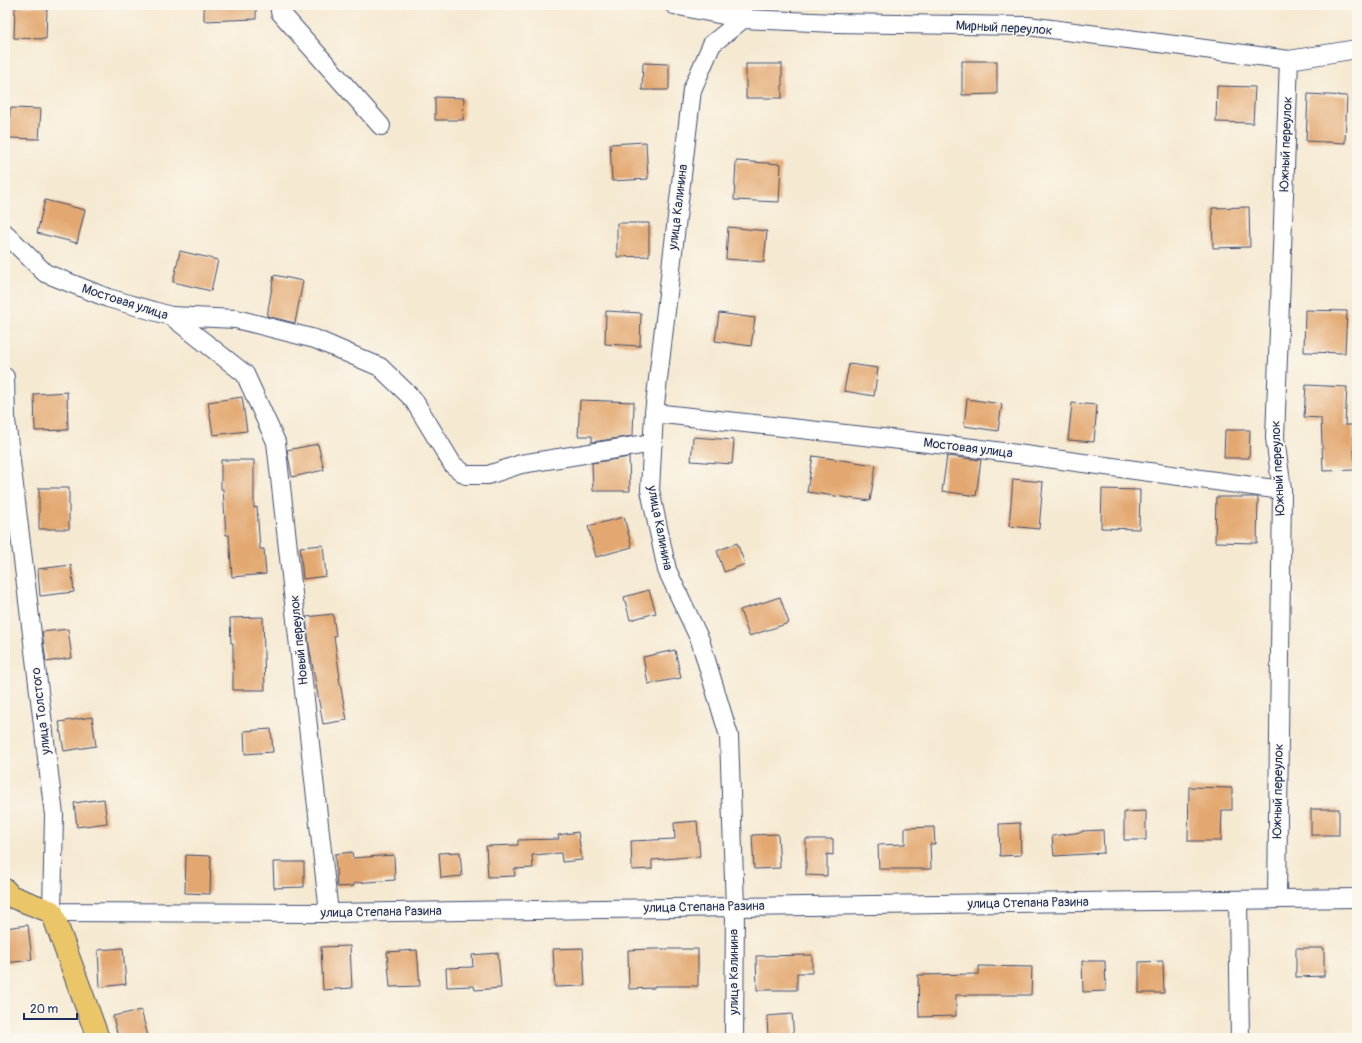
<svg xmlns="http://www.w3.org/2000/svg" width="1362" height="1043" font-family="Pangolin,sans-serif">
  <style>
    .building { fill: #e3a871 }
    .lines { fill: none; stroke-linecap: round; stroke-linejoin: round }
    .minor-casing { stroke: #3c4b6f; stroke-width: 20 }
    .major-casing { stroke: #3c4b6f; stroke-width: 24 }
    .minor { stroke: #fff; stroke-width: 18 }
    .major { stroke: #ebc669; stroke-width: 22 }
    .labels { text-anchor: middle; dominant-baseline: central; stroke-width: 3; stroke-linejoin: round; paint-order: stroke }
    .street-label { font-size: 13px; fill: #1b2f5e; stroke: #fbf7ec }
  </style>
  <rect width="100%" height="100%" fill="#fbf7ec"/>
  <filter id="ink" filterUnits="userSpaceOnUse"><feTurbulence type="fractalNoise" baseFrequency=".025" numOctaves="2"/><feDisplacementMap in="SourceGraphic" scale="8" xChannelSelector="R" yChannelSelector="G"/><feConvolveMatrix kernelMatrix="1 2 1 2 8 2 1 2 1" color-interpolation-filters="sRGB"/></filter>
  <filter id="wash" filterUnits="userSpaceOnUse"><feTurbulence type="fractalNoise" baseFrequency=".012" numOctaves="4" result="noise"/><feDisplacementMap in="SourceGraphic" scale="16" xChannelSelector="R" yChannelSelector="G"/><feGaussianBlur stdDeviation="0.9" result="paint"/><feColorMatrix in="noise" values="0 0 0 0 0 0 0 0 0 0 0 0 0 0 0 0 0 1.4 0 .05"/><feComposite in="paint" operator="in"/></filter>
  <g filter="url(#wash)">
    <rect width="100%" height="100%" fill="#f5e9d2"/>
    <g id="blocks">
      <!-- building -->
      <g class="building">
        <path d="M 204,5 L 256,5 L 256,19 L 204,21 Z"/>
        <path d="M 15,6 L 47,7 L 46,39 L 14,38 Z"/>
        <path d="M 962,61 L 997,61 L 997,94 L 962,95 Z"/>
        <path d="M 643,63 L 669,64 L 669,90 L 642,90 Z"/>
        <rect x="746" y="64" width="36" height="34"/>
        <path d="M 1217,86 L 1255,87 L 1253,123 L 1216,122 Z"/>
        <path d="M 1308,94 L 1347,96 L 1345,143 L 1306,141 Z"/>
        <path d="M 435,97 L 464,98 L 463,120 L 435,120 Z"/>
        <path d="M 10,108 L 41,109 L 39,139 L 9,138 Z"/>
        <path d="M 646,142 L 648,179 L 612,181 L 610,144 Z"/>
        <path d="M 736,161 L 781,164 L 779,202 L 734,200 Z"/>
        <path d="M 45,200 L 85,210 L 77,243 L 37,233 Z"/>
        <path d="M 1249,207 L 1250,247 L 1213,248 L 1212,208 Z"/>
        <path d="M 617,223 L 649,223 L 649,256 L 617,257 Z"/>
        <path d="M 728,227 L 767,231 L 764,262 L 726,259 Z"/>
        <path d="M 180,251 L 218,260 L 211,291 L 173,282 Z"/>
        <path d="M 274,275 L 303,281 L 295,323 L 267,316 Z"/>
        <path d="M 1305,310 L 1347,311 L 1345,353 L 1304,352 Z"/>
        <path d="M 606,311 L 641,313 L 640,346 L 605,344 Z"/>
        <path d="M 719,313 L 755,318 L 751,346 L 715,341 Z"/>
        <path d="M 849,364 L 878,368 L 874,396 L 844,391 Z"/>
        <path d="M 1306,385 L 1347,387 L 1345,425 L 1353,425 L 1355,470 L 1323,471 L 1321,418 L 1304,417 Z"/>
        <path d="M 67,392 L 68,430 L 35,431 L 34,394 Z"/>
        <path d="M 242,397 L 247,431 L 213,435 L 208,402 Z"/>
        <path d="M 967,399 L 1002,404 L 998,431 L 964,426 Z"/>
        <path d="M 580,400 L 634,402 L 633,436 L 592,442 L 592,436 L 578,436 Z"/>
        <path d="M 1072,403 L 1097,405 L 1094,442 L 1068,440 Z"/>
        <path d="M 1225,430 L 1250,430 L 1249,458 L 1224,458 Z"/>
        <path d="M 693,437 L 734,440 L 732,464 L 691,461 Z"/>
        <path d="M 318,444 L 324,470 L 292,477 L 287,450 Z"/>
        <path d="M 813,456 L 876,465 L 870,501 L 807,492 Z"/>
        <path d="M 947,456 L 981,460 L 976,496 L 942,491 Z"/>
        <path d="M 629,457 L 630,491 L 593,491 L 592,463 Z"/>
        <path d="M 221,460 L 254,460 L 254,508 L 257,507 L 260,549 L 264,549 L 266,574 L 232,577 L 229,535 L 226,535 L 223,489 L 221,489 Z"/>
        <path d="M 1013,479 L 1043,482 L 1039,529 L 1009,526 Z"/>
        <rect x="39" y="488" width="30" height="41"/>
        <path d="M 1102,489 L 1140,490 L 1139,529 L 1101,528 Z"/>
        <path d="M 1216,497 L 1258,497 L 1257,543 L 1215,542 Z"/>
        <path d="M 624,517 L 632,547 L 596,557 L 588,526 Z"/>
        <path d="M 737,543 L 745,564 L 724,572 L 717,551 Z"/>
        <path d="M 323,545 L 326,576 L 303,579 L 300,547 Z"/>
        <path d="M 71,565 L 74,592 L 40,596 L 38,569 Z"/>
        <path d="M 649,590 L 656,613 L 630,620 L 624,597 Z"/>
        <path d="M 780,597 L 789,623 L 749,636 L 740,610 Z"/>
        <path d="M 333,614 L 336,636 L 334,636 L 340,678 L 339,678 L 347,720 L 323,724 L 309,646 L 306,617 Z"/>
        <path d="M 263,617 L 265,690 L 233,690 L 233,643 L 231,643 L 230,618 Z"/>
        <path d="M 68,629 L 72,658 L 46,662 L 42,632 Z"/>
        <path d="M 675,650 L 681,678 L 648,684 L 643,657 Z"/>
        <path d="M 92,717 L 96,746 L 64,751 L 59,722 Z"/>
        <path d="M 271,729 L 273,752 L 245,754 L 244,731 Z"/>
        <path d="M 1189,787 L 1232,788 L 1232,810 L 1222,810 L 1221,841 L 1188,841 Z"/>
        <path d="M 104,799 L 107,823 L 77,827 L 74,803 Z"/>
        <rect x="1311" y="809" width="28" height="26"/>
        <path d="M 1146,811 L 1146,840 L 1124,840 L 1124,812 Z"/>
        <path d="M 697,821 L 700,856 L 652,860 L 652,869 L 632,870 L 631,841 L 675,839 L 674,823 Z"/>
        <path d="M 1020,823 L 1021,855 L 1000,856 L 999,824 Z"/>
        <path d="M 934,827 L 935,844 L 930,844 L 931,869 L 879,869 L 878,845 L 905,844 L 905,828 Z"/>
        <path d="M 1103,830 L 1104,853 L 1054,856 L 1052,836 L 1082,832 L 1082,831 Z"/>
        <path d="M 578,832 L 582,860 L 562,862 L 561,853 L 532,855 L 533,868 L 514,869 L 515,876 L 488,877 L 486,846 L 518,845 L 518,840 L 559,839 L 558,835 Z"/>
        <path d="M 778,834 L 780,868 L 754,869 L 752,835 Z"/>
        <path d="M 806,839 L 833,839 L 833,855 L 827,854 L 827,876 L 806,875 Z"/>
        <path d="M 352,852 L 353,858 L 394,855 L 395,880 L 354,883 L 354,886 L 337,887 L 335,854 Z"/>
        <path d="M 460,852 L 462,876 L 441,878 L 439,853 Z"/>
        <path d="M 186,855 L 211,856 L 210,894 L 185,893 Z"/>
        <path d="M 273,862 L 304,862 L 304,887 L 274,888 Z"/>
        <path d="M 28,925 L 32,960 L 5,963 L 5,928 Z"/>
        <path d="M 350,946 L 352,988 L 323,990 L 321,947 Z"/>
        <path d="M 123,948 L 126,984 L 100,987 L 98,950 Z"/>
        <path d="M 583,948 L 585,986 L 555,987 L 553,949 Z"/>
        <path d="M 1296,948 L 1324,948 L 1324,976 L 1296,977 Z"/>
        <path d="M 652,949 L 698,949 L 698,986 L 654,986 L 654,988 L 629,989 L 628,950 Z"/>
        <path d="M 417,950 L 420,986 L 390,987 L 387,952 Z"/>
        <path d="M 498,953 L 501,988 L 475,990 L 474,986 L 447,987 L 446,968 L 473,967 L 472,955 Z"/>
        <path d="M 812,955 L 812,973 L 797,973 L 797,990 L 757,990 L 756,956 Z"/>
        <path d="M 1082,961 L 1105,961 L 1106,991 L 1083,992 Z"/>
        <path d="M 1163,961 L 1164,993 L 1139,993 L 1139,962 Z"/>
        <path d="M 979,966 L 1032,967 L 1031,995 L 956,995 L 956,1016 L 919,1017 L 918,975 L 979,974 Z"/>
        <path d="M 141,1010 L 148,1036 L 138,1038 L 118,1038 L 113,1016 Z"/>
        <path d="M 792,1014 L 794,1038 L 768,1038 L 767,1016 Z"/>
      </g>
    </g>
  </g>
  <g filter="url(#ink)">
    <use href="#blocks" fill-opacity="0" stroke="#3c4b6f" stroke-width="1"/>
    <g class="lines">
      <defs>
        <g id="minor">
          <path d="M 280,5 L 280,12 L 381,126"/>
          <path d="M 674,5 L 743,19 L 835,23 L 1028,26 L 1289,60 L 1357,49"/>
          <path d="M 5,233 L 45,273 L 108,298 L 171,316 L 245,374 L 276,442 L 329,913"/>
          <path d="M 171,316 L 236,319 L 315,339 L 380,367 L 413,399 L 453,465 L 466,475 L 488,475 L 521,464 L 653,443"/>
          <path d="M 5,377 L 6,420 L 54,815 L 52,912 L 329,913 L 1357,898"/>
          <path d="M 654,413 L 973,448 L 1282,490"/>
          <path d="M 1277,899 L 1282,490 L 1275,438 L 1289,60"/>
          <path d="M 1238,900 L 1240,1038"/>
          <path d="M 734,1038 L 735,907 L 729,736 L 700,640 L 667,570 L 650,490 L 654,413 L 692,90 L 712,44 L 743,19 L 743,5"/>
        </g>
        <path id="major" d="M 5,890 L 10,896 L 52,912 L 98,1038"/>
      </defs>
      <!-- minor casing -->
      <use href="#minor" class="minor-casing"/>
      <!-- major casing -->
      <use href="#major" class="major-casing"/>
      <!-- minor -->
      <use href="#minor" class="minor"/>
      <!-- major -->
      <use href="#major" class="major"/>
    </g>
  </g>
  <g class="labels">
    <!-- street labels -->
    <g class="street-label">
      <text transform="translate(1004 28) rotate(3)">Мирный переулок</text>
      <text transform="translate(1286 144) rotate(-88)">Южный переулок</text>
      <text transform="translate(678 207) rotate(-83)">улица Калинина</text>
      <text transform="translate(125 302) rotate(18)">Мостовая улица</text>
      <text transform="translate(968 448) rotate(7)">Мостовая улица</text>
      <text transform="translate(1278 468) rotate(-93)">Южный переулок</text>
      <text transform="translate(660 528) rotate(79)">улица Калинина</text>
      <text transform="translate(299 640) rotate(-96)">Новый переулок</text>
      <text transform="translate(41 711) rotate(-97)">улица Толстого</text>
      <text transform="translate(1278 791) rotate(-89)">Южный переулок</text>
      <text transform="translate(1028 903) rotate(-1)">улица Степана Разина</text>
      <text transform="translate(704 907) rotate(-1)">улица Степана Разина</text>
      <text transform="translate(381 912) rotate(-1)">улица Степана Разина</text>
      <text transform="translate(734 972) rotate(-90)">улица Калинина</text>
    </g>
  </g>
  <!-- margin -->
  <rect width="1362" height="1043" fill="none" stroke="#fbf7ec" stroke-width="20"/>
  <!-- scale -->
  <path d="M24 1013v6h53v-6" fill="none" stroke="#1b2f5e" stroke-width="2"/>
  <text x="30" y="1013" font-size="12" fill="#1b2f5e" stroke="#fbf7ec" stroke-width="3" paint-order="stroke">20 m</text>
</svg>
